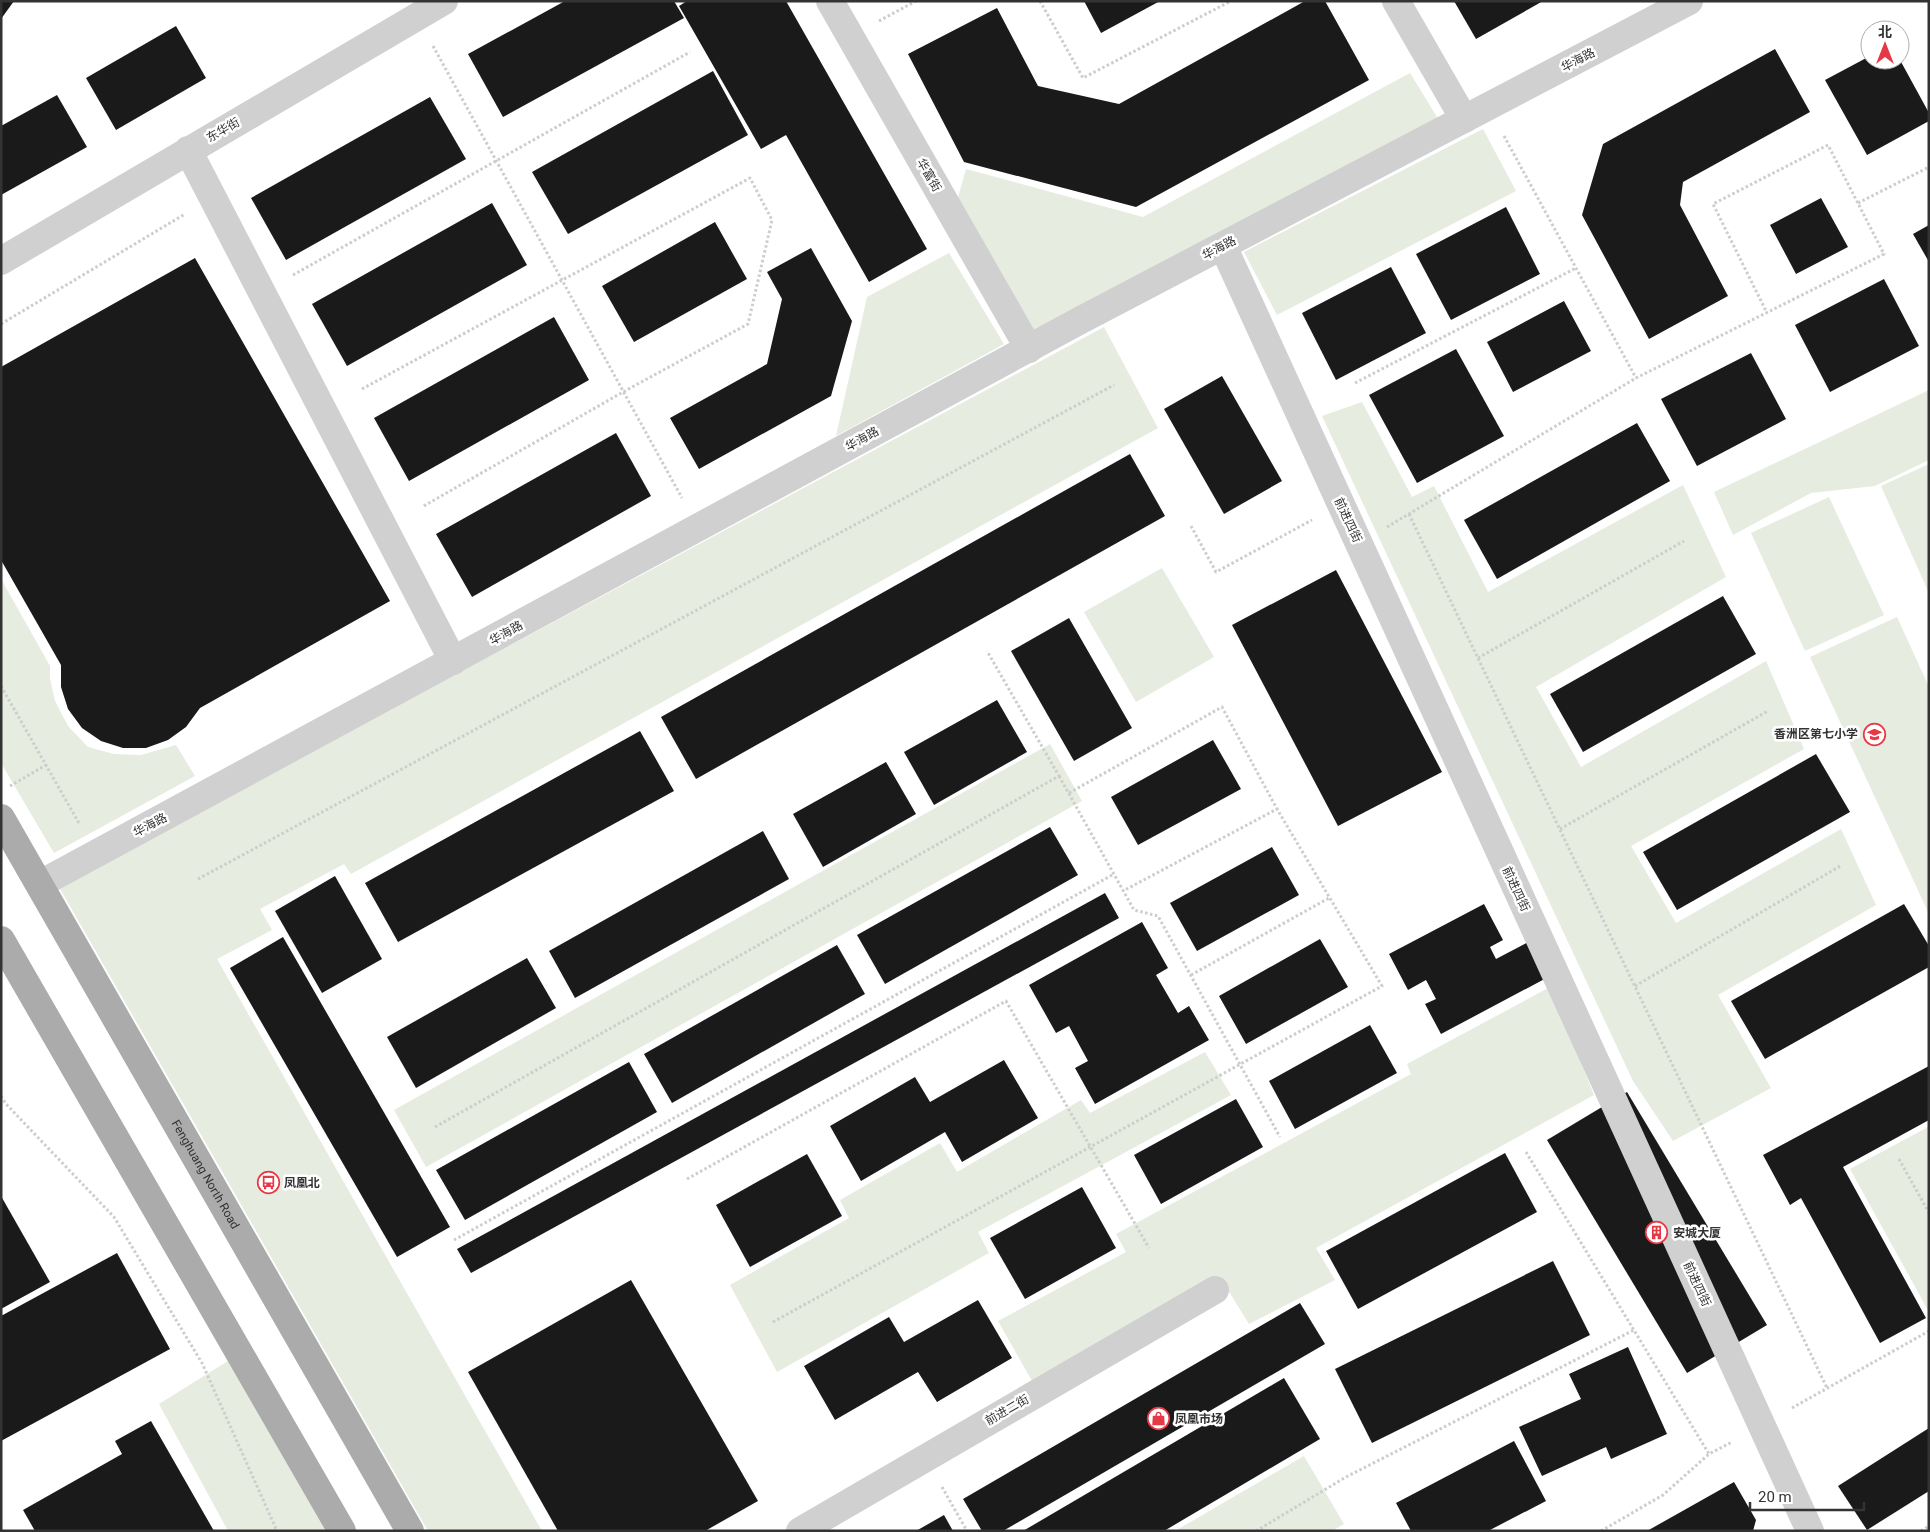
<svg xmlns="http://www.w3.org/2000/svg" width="1930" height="1532" font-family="Roboto,'Noto Sans SC',sans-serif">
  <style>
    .green { fill: #e6ecdf }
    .building { fill: #1a1a1a }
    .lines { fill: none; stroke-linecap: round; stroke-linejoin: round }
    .path { stroke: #cdcdcd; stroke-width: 3; stroke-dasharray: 2.5 2.5; stroke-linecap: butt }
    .minor { stroke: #d0d0d0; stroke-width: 28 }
    .major { stroke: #ababab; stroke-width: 28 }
    .labels { text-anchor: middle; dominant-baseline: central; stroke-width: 5; stroke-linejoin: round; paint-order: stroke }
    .street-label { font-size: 12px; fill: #333; stroke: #fff }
    .poi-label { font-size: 12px; font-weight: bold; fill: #333; stroke: #fff; text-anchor: start }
  </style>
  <rect width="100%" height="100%" fill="#fff"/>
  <!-- green -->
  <g class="green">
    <path d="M 1410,73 L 1440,122 L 1032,335 L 957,201 L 966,169 L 1143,217 Z"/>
    <path d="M 1483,129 L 1516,191 L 1277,315 L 1244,252 Z"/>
    <path d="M 949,253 L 1004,344 L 836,436 L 867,297 Z"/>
    <path d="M 1104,327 L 1158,428 L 351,874 L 344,864 L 260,909 L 272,930 L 217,959 L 542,1531 L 428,1531 L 59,887 Z"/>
    <path d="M 1929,390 L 1929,460 L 1875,486 L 1811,493 L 1733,535 L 1714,492 Z"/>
    <path d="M 1362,402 L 1412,497 L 1434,486 L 1488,592 L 1683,485 L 1726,577 L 1536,687 L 1581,767 L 1766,661 L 1804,749 L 1631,846 L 1676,923 L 1841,829 L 1876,905 L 1718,995 L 1771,1088 L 1673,1141 L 1633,1081 L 1322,416 Z"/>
    <path d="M 1929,464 L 1929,593 L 1881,486 Z"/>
    <path d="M 1829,497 L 1884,615 L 1805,651 L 1751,533 Z"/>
    <path d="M 1162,568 L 1214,657 L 1136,702 L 1084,612 Z"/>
    <path d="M 1,579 L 50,666 L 50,679 L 55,701 L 68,726 L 88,747 L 114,754 L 141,755 L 176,745 L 195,776 L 54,853 L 1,763 Z"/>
    <path d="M 1897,617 L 1929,687 L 1929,914 L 1810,657 Z"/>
    <path d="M 1050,744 L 1082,801 L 426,1167 L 394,1110 Z"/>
    <path d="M 1550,987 L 1594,1095 L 1316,1248 L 1335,1280 L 1249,1324 L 1220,1277 L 1032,1381 L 998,1321 L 1126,1252 L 1116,1234 L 1411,1074 L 1407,1064 Z"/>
    <path d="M 1205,1052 L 1231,1095 L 978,1232 L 989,1253 L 777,1372 L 730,1285 L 849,1218 L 840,1200 L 940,1143 L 957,1172 L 1081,1100 L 1090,1113 Z"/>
    <path d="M 1928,1127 L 1929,1128 L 1929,1312 L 1850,1169 Z"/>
    <path d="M 236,1356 L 335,1531 L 228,1531 L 159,1404 Z"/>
    <path d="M 1304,1456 L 1344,1524 L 1332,1531 L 1175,1531 Z"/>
  </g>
  <!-- building -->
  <g class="building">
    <path d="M 1,1 L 14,1 L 1,19 Z"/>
    <path d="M 565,1 L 674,1 L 684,18 L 503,117 L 468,54 Z"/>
    <path d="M 687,1 L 786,1 L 927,249 L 869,282 L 786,135 L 761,149 L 679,6 Z"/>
    <path d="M 1084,1 L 1160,1 L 1101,33 Z"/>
    <path d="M 1305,1 L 1325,1 L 1369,80 L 1136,207 L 964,162 L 908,54 L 997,8 L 1038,86 L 1119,104 Z"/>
    <path d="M 1454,1 L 1543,1 L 1476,39 Z"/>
    <path d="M 176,26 L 206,78 L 116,130 L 86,78 Z"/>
    <path d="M 1775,49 L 1810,112 L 1683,182 L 1680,205 L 1728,296 L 1649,339 L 1582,215 L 1603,144 Z"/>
    <path d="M 1870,56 L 1870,60 L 1900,60 L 1929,113 L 1929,121 L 1867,155 L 1825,80 Z"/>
    <path d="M 713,71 L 748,135 L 568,234 L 532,172 Z"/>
    <path d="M 57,95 L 87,147 L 1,195 L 1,126 Z"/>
    <path d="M 430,97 L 466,159 L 286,260 L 251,198 Z"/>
    <path d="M 1821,198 L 1848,247 L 1796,274 L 1770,225 Z"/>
    <path d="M 492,203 L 527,265 L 347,366 L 312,304 Z"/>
    <path d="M 1506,207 L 1540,274 L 1451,320 L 1416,254 Z"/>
    <path d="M 715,222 L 747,279 L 634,342 L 602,286 Z"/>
    <path d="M 1929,225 L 1929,262 L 1913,234 Z"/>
    <path d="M 811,248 L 852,321 L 831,396 L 699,469 L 670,418 L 767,364 L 782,299 L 767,272 Z"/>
    <path d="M 195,258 L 390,601 L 200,708 L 186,727 L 168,740 L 146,748 L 123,748 L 101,741 L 82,728 L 68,709 L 61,687 L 61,665 L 1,560 L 1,367 Z"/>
    <path d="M 1391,267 L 1426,333 L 1336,380 L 1302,313 Z"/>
    <path d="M 1884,279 L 1919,346 L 1830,392 L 1795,325 Z"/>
    <path d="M 1564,301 L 1591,351 L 1513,392 L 1487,342 Z"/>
    <path d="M 554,317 L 589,380 L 409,481 L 374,418 Z"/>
    <path d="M 1456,349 L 1504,436 L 1417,483 L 1369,395 Z"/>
    <path d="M 1751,353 L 1786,419 L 1697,466 L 1661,399 Z"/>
    <path d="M 1222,376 L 1282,481 L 1224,514 L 1164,409 Z"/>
    <path d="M 1637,423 L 1670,481 L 1497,579 L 1464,520 Z"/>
    <path d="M 616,433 L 651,496 L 472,597 L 436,534 Z"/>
    <path d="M 1130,454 L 1165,516 L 696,779 L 661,717 Z"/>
    <path d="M 1336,570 L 1442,772 L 1338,826 L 1232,625 Z"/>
    <path d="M 1723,596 L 1756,654 L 1583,752 L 1550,694 Z"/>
    <path d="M 1069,618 L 1132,728 L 1074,761 L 1011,651 Z"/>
    <path d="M 997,700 L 1027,752 L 934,805 L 904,752 Z"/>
    <path d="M 640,731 L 674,791 L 398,942 L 365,883 Z"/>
    <path d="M 1213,740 L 1241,789 L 1138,845 L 1111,797 Z"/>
    <path d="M 1816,754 L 1850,812 L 1677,910 L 1643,852 Z"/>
    <path d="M 886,762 L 916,814 L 823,867 L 793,814 Z"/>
    <path d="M 1050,827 L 1078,875 L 885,984 L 857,935 Z"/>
    <path d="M 763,831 L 789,879 L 575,998 L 549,951 Z"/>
    <path d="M 1272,847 L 1299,895 L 1197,951 L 1170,903 Z"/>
    <path d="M 335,876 L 382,959 L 322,993 L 275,911 Z"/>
    <path d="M 1105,893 L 1119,918 L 471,1273 L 457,1249 Z"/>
    <path d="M 1484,904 L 1503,940 L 1490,947 L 1496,959 L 1532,940 L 1552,975 L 1441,1034 L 1425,1004 L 1436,999 L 1426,980 L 1408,990 L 1389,954 Z"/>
    <path d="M 1904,904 L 1929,946 L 1929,967 L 1765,1059 L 1731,1001 Z"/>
    <path d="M 1142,922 L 1168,968 L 1156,975 L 1178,1013 L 1189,1006 L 1209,1040 L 1095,1104 L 1075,1068 L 1088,1061 L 1069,1026 L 1056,1033 L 1029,985 Z"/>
    <path d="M 283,937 L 450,1227 L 397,1257 L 230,968 Z"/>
    <path d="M 1320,939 L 1348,987 L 1246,1044 L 1219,996 Z"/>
    <path d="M 837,945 L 865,994 L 672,1103 L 644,1054 Z"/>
    <path d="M 527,958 L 556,1008 L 416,1088 L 387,1037 Z"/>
    <path d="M 1370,1025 L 1397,1073 L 1295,1129 L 1269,1081 Z"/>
    <path d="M 1004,1060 L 1038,1118 L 962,1162 L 945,1132 L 861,1181 L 830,1126 L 915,1077 L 930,1102 Z"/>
    <path d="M 629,1062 L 657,1112 L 465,1220 L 436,1170 Z"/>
    <path d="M 1929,1066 L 1929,1120 L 1843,1167 L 1926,1318 L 1880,1343 L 1801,1198 L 1790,1205 L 1763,1155 Z"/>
    <path d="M 1627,1092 L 1767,1325 L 1687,1373 L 1547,1140 Z"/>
    <path d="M 1236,1099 L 1263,1147 L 1161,1204 L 1134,1155 Z"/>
    <path d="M 1505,1153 L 1537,1212 L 1358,1309 L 1326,1251 Z"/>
    <path d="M 807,1154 L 842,1216 L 750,1267 L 716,1205 Z"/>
    <path d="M 1082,1187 L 1116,1248 L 1025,1299 L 990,1238 Z"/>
    <path d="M 1,1196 L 50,1282 L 1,1309 Z"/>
    <path d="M 117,1253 L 170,1349 L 1,1441 L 1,1316 Z"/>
    <path d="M 1553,1261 L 1590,1335 L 1372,1443 L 1335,1369 Z"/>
    <path d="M 631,1280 L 758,1501 L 705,1531 L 558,1531 L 468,1372 Z"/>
    <path d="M 978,1300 L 1012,1358 L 937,1402 L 918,1372 L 835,1420 L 804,1366 L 889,1317 L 904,1342 Z"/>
    <path d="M 1300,1303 L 1325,1344 L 1003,1531 L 982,1531 L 963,1499 Z"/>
    <path d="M 1628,1347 L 1667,1434 L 1611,1459 L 1606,1447 L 1542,1476 L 1519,1427 L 1581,1399 L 1569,1374 Z"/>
    <path d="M 1284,1378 L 1320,1439 L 1164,1531 L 1023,1531 Z"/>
    <path d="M 151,1421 L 214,1531 L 35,1531 L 23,1510 L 122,1454 L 115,1441 Z"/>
    <path d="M 1929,1428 L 1929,1491 L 1867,1530 L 1838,1486 Z"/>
    <path d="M 1514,1441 L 1546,1501 L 1488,1531 L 1411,1531 L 1396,1503 Z"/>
    <path d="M 1734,1482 L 1756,1520 L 1753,1531 L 1647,1531 Z"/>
    <path d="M 944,1515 L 953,1531 L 916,1531 Z"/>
  </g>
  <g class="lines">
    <!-- path -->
    <g class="path">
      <path d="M 1040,1 L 1083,78 L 1231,1"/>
      <path d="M 879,21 L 916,1"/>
      <path d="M 433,46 L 682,498"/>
      <path d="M 1504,136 L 1636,378"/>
      <path d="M 1858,203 L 1929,167"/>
      <path d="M 293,275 L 690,52"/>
      <path d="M 1,324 L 185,214"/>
      <path d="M 1355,383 L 1576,268"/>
      <path d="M 362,389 L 750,178 L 772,220 L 748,324 L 623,392 L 422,507"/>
      <path d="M 1409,514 L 1827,1388"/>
      <path d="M 1191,526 L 1216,572 L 1312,520"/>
      <path d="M 1387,527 L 1636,378 L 1884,254 L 1828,145 L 1713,204 L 1767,313"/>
      <path d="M 1478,658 L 1684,541"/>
      <path d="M 1,686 L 80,825"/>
      <path d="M 1059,776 L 1134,910 L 1158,916 L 1280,1137"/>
      <path d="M 10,786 L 46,765"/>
      <path d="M 1069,793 L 1222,707 L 1277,809 L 1123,891"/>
      <path d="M 1560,829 L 1768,711"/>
      <path d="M 198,879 L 1114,385"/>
      <path d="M 1191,975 L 1329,898"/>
      <path d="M 1635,986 L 1842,865"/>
      <path d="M 1,1096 L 6,1104 L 114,1217 L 202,1363 L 277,1531"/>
      <path d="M 435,1127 L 1059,776 L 987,651"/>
      <path d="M 1526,1152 L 1709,1454 L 1732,1442"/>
      <path d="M 1899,1159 L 1929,1213"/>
      <path d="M 687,1179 L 1006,1001 L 1149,1248"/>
      <path d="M 454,1240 L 1114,874"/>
      <path d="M 773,1322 L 1382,986 L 1277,809"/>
      <path d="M 1792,1408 L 1929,1331"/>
      <path d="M 942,1487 L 967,1531"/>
      <path d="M 1256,1531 L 1346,1477 L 1634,1330"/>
      <path d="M 1601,1531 L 1663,1495 L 1709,1454"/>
      <path d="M 1921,1531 L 1929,1526"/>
    </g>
    <!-- minor -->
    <g class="minor">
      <path d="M 830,1 L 1029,349"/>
      <path d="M 1396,1 L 1464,119"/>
      <path d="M 188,150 L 453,661"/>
      <path d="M 1223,246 L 1810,1531"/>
      <path d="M 1,261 L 444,1"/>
      <path d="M 40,884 L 1079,321 L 1689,1"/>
      <path d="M 800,1531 L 1215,1290"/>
    </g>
    <!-- major -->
    <g class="major">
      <path id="s1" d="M 1,818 L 410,1531"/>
      <path d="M 1,940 L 342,1531"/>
    </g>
  </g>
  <!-- icons -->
  <defs>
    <symbol id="school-ring" viewBox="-11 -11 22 22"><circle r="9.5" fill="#fff" stroke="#e63946" stroke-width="1.5"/><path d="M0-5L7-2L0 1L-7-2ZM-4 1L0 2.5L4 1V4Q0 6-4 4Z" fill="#e63946"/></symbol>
    <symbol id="bus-ring" viewBox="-11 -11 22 22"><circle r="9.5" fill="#fff" stroke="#e63946" stroke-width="1.5"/><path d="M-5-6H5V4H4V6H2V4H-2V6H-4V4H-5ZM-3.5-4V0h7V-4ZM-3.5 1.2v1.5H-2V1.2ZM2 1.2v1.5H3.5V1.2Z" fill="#e63946"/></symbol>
    <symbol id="building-ring" viewBox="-11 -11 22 22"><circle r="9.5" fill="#fff" stroke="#e63946" stroke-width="1.5"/><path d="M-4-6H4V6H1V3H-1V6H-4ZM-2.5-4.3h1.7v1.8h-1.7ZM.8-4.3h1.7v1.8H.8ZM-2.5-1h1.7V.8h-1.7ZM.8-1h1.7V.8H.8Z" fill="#e63946"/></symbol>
    <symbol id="shop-ring" viewBox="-11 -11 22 22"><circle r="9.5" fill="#fff" stroke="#e63946" stroke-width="1.5"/><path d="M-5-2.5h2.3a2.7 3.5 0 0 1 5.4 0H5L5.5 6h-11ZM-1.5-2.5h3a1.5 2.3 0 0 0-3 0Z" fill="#e63946"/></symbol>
  </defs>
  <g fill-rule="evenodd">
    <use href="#school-ring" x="1862" y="722" width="25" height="25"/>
    <use href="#bus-ring" x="256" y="1170" width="25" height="25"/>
    <use href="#building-ring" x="1644" y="1220" width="25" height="25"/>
    <use href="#shop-ring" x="1146" y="1406" width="25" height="25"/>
  </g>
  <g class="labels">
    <!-- street labels -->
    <g class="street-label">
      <text transform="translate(1578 60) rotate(-28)">华海路</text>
      <text transform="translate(223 130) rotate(-30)">东华街</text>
      <text transform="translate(929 175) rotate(60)">华富街</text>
      <text transform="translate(1219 248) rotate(-28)">华海路</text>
      <text transform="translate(862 439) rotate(-29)">华海路</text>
      <text transform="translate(1348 520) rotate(65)">前进四街</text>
      <text transform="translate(506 633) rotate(-29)">华海路</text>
      <text transform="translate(150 825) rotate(-28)">华海路</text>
      <text transform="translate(1516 889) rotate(65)">前进四街</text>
      <text stroke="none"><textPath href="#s1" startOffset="411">Fenghuang North Road</textPath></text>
      <text transform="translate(1697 1284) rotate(65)">前进四街</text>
      <text transform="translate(1007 1410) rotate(-30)">前进二街</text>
    </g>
    <!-- poi labels -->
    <g class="poi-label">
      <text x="1858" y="734" text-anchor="end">香洲区第七小学</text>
      <text x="284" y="1183">凤凰北</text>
      <text x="1673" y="1233">安城大厦</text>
      <text x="1175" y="1419">凤凰市场</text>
    </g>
  </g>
  <!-- border -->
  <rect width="1930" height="1532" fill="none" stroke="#333333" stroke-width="5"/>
  <!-- north arrow -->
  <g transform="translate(1885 45)"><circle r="24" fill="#ffffff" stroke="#adadad"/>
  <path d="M0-4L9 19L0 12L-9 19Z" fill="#e63946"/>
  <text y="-8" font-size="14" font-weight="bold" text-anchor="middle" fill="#333333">北</text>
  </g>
  <!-- scale -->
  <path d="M1750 1502v8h114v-8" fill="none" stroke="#333333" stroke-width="2.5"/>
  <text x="1758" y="1502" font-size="15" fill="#333333" stroke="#ffffff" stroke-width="4" paint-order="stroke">20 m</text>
</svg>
